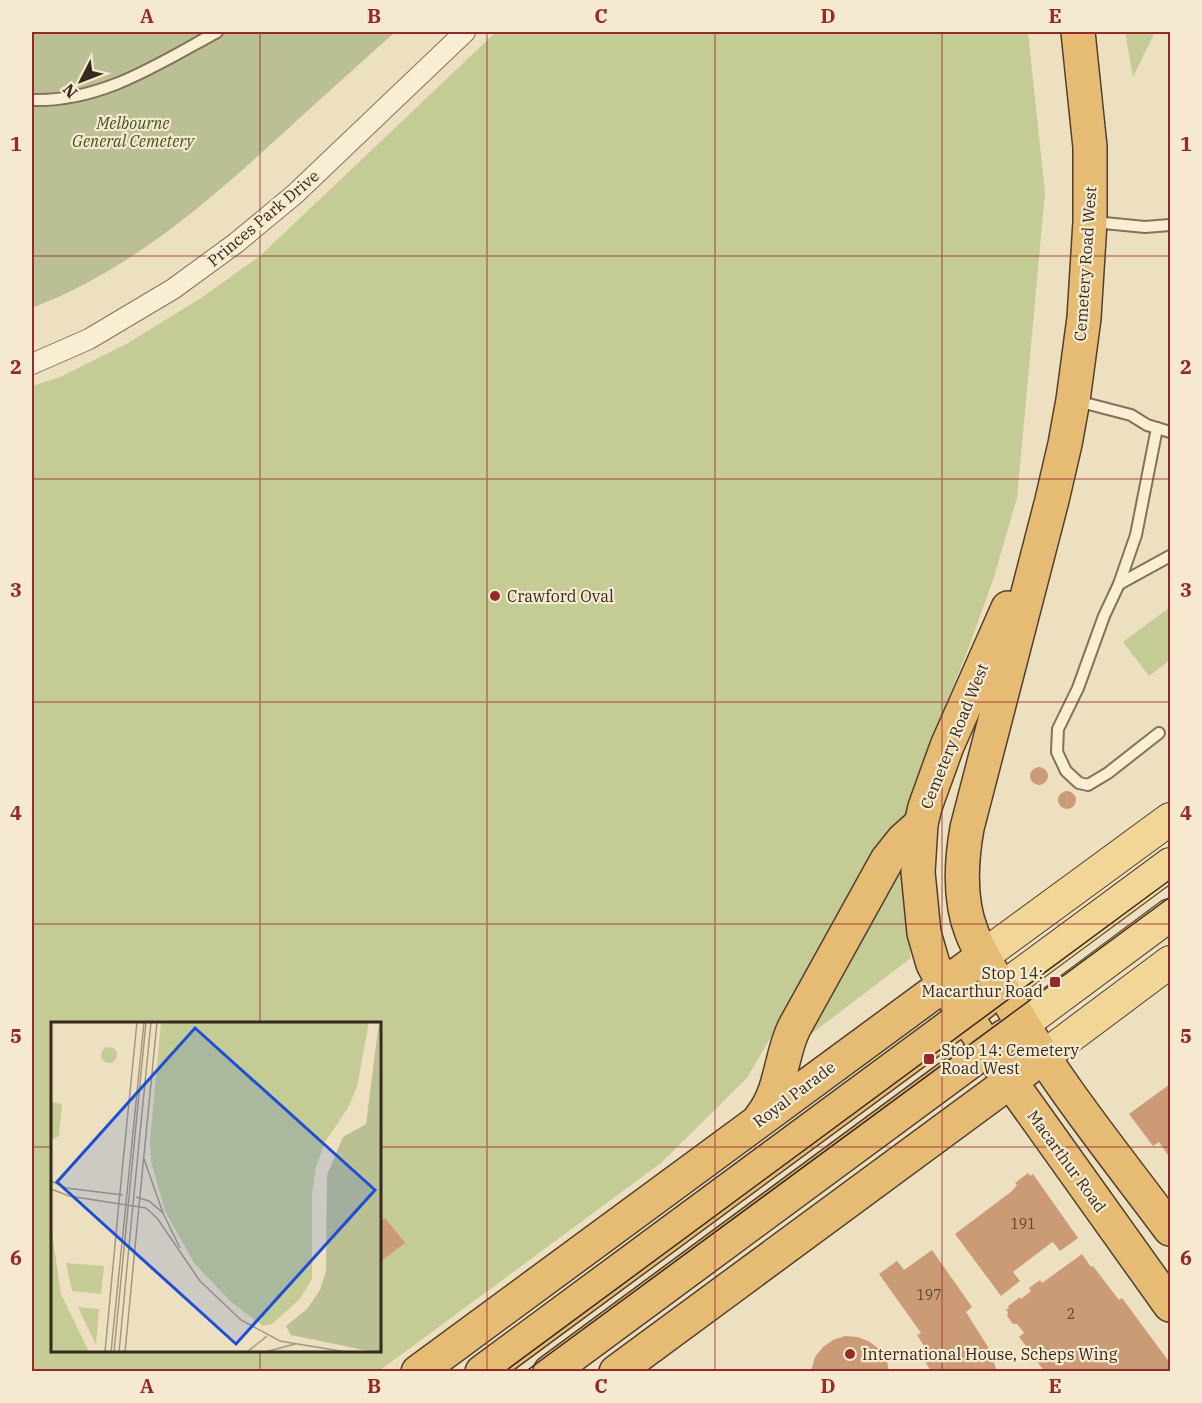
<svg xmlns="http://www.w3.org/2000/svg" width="1202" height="1403" font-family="'IBM Plex Serif',serif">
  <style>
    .green { fill: #c4cb94; fill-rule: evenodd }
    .cemetery { fill: #babf94 }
    .building { fill: #cb9b76 }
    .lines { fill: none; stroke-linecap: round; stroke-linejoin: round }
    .service-casing { stroke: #867158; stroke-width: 14 }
    .minor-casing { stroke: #867158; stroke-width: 22 }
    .primary-casing { stroke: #533f2d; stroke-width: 34 }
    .trunk-casing { stroke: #533f2d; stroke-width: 36 }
    .service { stroke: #f8eed3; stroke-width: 10 }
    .minor { stroke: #f8eed3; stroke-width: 20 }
    .primary { stroke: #f1d697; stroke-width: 32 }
    .trunk { stroke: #e6bc74; stroke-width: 33 }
    .tram { stroke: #36291d; stroke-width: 1.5 }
    .grid { fill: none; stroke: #942a29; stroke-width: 1.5; stroke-opacity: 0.55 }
    .poi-dot { fill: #942a29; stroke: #f5eacf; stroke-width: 2 }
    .labels { text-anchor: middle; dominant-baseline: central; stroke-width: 4.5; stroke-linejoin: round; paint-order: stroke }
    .number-label { font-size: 14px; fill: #5b4633 }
    .park-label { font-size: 16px; font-style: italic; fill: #455223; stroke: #f5eacf }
    .street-label { font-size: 16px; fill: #36291d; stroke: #f5eacf }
    .poi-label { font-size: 16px; fill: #36291d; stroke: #f5eacf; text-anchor: start }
    .inset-road { fill: none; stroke: #a4977f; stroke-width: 1.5 }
    .view { fill: #1d4ed8; fill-opacity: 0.15; stroke: #1d4ed8; stroke-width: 3 }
    .inset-edge { fill: none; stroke: #36291d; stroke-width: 3 }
    .neatline { fill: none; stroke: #942a29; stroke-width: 2 }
    .grid-label { font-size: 20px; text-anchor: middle; font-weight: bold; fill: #942a29 }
  </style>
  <rect width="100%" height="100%" fill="#ede0c0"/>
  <!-- green -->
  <g class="green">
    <path d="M 496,32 L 1028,32 L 1045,193 L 1017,498 L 994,577 L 969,647 L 920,769 L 907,824 L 874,860 L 747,1078 L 661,1163 L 379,1371 L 32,1371 L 32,386 L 60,377 L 128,343 L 201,298 L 260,256 ZM 52,1024 L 380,1024 L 380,1350 L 52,1350 Z"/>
    <path d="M 1125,32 L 1155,32 L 1133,77 Z"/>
    <path d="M 1170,607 L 1170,660 L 1149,676 L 1123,642 Z"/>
    <path d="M 903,864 L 903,905 L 911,958 L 803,1040 Z"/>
  </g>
  <!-- cemetery -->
  <path class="cemetery" d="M 32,32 L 395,32 C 357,66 318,101 280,136 C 203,206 130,270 32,308 Z"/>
  <!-- building -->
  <g class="building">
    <circle cx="1039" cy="776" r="9"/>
    <circle cx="1067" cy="800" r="9"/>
    <path d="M 1170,1084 L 1170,1158 L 1159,1142 L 1153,1146 L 1129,1114 Z"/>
    <path d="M 1028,1173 L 1030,1176 L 1033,1174 L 1078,1238 L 1060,1251 L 1053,1242 L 1051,1243 L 1013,1272 L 1020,1281 L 1001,1296 L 955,1234 L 1012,1191 L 1017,1185 L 1015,1183 Z"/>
    <path d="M 385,1218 L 405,1243 L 380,1262 L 380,1222 Z"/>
    <path d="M 932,1250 L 972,1307 L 966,1312 L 988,1347 L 997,1371 L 931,1371 L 922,1357 L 928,1352 L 917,1335 L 921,1333 L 879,1274 L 897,1261 L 904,1270 Z"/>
    <path d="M 1082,1254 L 1091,1267 L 1093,1266 L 1119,1300 L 1122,1298 L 1170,1363 L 1170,1371 L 1044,1371 L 1036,1360 L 1040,1357 L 1036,1352 L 1033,1355 L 1019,1337 L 1024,1333 L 1017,1324 L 1013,1324 L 1007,1316 L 1008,1312 L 1006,1310 L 1009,1308 L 1008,1306 L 1020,1297 L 1021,1299 L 1031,1291 L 1029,1288 L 1040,1280 L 1042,1283 Z"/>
    <path d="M 845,1336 L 858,1337 L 870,1342 L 880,1350 L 887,1361 L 889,1371 L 811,1371 L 815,1357 L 823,1347 L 833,1340 Z"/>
  </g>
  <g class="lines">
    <defs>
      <g id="service">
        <path d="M 32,100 C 102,102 158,64 217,32"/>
        <path d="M 1094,222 L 1145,227 L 1170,225"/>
        <path d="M 1077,401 L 1131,415 L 1147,425 L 1157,428 L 1136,535 L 1119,584 L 1104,616 L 1078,688 L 1058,729 L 1057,752 L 1066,771 L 1079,783 L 1088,785 L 1108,773 L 1159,733"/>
        <path d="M 1157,428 L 1170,432"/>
        <path d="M 1119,584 L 1170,556"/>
      </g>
      <path id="minor" d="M 32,364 L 89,339 L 173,289 L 236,243 L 295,194 L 465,32"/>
      <g id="primary">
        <path d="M 983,956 L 1170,819"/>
        <path d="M 1001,989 L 1170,864"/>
        <path d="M 1022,1025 L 1170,915"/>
        <path d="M 1043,1057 L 1170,962"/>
      </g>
      <g id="trunk">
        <path d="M 1078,32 L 1090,147 L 1090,222 L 1084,318 L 1073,400 L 1065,444 L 1052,500 L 967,828 C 961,862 959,901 972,933 C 981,956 996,979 1009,1001 C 1055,1082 1115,1155 1170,1229"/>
        <path d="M 1008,608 L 947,746 L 925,807 L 921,824 L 918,872 L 924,933 L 933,964 L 944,984 L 1010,1081 L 1170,1305"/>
        <path d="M 761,1117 C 782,1091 780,1057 794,1028 L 887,860 L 903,840 L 921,824"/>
        <path d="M 418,1372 L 983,956"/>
        <path d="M 482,1372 L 983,1002"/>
        <path d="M 550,1372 L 1005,1036"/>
        <path d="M 616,1372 L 1027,1069"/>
      </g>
    </defs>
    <!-- service casing -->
    <use href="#service" class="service-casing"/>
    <!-- minor casing -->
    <use href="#minor" class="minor-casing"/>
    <!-- primary casing -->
    <use href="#primary" class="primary-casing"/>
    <!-- trunk casing -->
    <use href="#trunk" class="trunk-casing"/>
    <!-- service -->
    <use href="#service" class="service"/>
    <!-- minor -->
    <use href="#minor" class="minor"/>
    <!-- primary -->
    <use href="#primary" class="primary"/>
    <!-- trunk -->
    <use href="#trunk" class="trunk"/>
    <!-- tram -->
    <g class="tram">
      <path d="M 504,1372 L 1170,880"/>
      <path d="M 525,1372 L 1170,897"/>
    </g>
  </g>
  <!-- grid -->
  <path class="grid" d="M 260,32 L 260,1024M 487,32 L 487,1372M 715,32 L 715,1372M 942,32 L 942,1372M 32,256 L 1170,256M 32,479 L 1170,479M 32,702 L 1170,702M 32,924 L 1170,924M 32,1147 L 52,1147M 380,1147 L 1170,1147M 260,1350 L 260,1372"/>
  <!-- markers -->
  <g class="poi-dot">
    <circle cx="495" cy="596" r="6"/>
    <rect x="1049" y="976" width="12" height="12" rx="3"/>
    <rect x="923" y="1053" width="12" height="12" rx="3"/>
    <circle cx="850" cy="1354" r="6"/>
  </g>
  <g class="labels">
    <!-- number labels -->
    <g class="number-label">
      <text x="1023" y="1224">191</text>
      <text x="929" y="1295">197</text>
      <text x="1071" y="1314">2</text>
    </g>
    <!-- park labels -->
    <g class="park-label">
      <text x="133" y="123">Melbourne<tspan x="133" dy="18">General Cemetery</tspan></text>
    </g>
    <!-- street labels -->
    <g class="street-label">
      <text transform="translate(263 218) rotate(-40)">Princes Park Drive</text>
      <text transform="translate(1085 264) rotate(-86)">Cemetery Road West</text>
      <text transform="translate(954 736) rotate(-68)">Cemetery Road West</text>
      <text transform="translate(794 1094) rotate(-37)">Royal Parade</text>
      <text transform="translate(1067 1161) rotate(54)">Macarthur Road</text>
    </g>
    <!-- poi labels -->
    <g class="poi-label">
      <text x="507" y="596">Crawford Oval</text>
      <text x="1043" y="973" text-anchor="end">Stop 14:<tspan x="1043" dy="18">Macarthur Road</tspan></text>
      <text x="941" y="1050">Stop 14: Cemetery<tspan x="941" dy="18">Road West</tspan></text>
      <text x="862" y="1354">International House, Scheps Wing</text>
    </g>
  </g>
  <!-- overview -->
  <g transform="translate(51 1022)">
    <rect width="330" height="330" fill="#ede0c0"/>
    <path d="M 110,0 L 318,0 L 306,65 L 297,86 L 274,120 L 265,145 L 261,172 L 261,257 L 249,277 L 221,302 L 212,304 L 179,279 L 143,241 L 114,189 L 100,139 L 99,119 ZM50 33a8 8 0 1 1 16 0a8 8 0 1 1-16 0ZM 0,80 L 11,82 L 8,114 L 0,118 ZM 0,205 L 10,272 L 38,330 L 0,330 ZM 15,241 L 53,244 L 50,272 L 21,269 ZM 27,285 L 48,287 L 45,323 Z" fill="#c4cb94"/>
    <path d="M 328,0 L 330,330 L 322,330 L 240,313 L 235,304 L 256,287 L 269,268 L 275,249 L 276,153 L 292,115 L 315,102 Z" fill="#babf94"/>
    <path class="inset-road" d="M 93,137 L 112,191M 0,159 L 15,166 L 72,173M 0,167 L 18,174 L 95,186 L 106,196 L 149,259 L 190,298 L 229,319 L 295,330M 85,175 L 98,179 L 112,191 L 129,226M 68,180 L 86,0M 75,181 L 93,0M 82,182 L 100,0M 88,184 L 106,0M 54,330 L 68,180M 60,330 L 75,181M 63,330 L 95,0M 68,330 L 82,182M 74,330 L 88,184M 196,330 L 216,314M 214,330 L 244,322"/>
    <path class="view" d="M 144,6 L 324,168 L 185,322 L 6,160 Z"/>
    <rect width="330" height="330" class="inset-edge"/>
  </g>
  <!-- border -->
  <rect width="1202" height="1403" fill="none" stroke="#f5eacf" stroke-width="66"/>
  <!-- north arrow -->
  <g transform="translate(81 81) rotate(228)" stroke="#f5eacf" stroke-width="4.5" paint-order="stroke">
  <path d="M0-4.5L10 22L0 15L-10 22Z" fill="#36291d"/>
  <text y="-9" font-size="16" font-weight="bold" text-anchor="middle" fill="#36291d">N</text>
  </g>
  <rect x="33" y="33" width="1136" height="1337" class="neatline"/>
  <g class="grid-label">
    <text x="147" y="23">A</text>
    <text x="374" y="23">B</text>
    <text x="601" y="23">C</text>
    <text x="828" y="23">D</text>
    <text x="1055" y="23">E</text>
    <text x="16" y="151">1</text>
    <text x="1186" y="151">1</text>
    <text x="16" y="374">2</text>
    <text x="1186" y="374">2</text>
    <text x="16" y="597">3</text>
    <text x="1186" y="597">3</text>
    <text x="16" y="820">4</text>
    <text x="1186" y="820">4</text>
    <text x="16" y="1043">5</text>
    <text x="1186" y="1043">5</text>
    <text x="16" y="1265">6</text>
    <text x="1186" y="1265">6</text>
    <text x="147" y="1393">A</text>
    <text x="374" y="1393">B</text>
    <text x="601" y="1393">C</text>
    <text x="828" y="1393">D</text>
    <text x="1055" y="1393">E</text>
  </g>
</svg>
